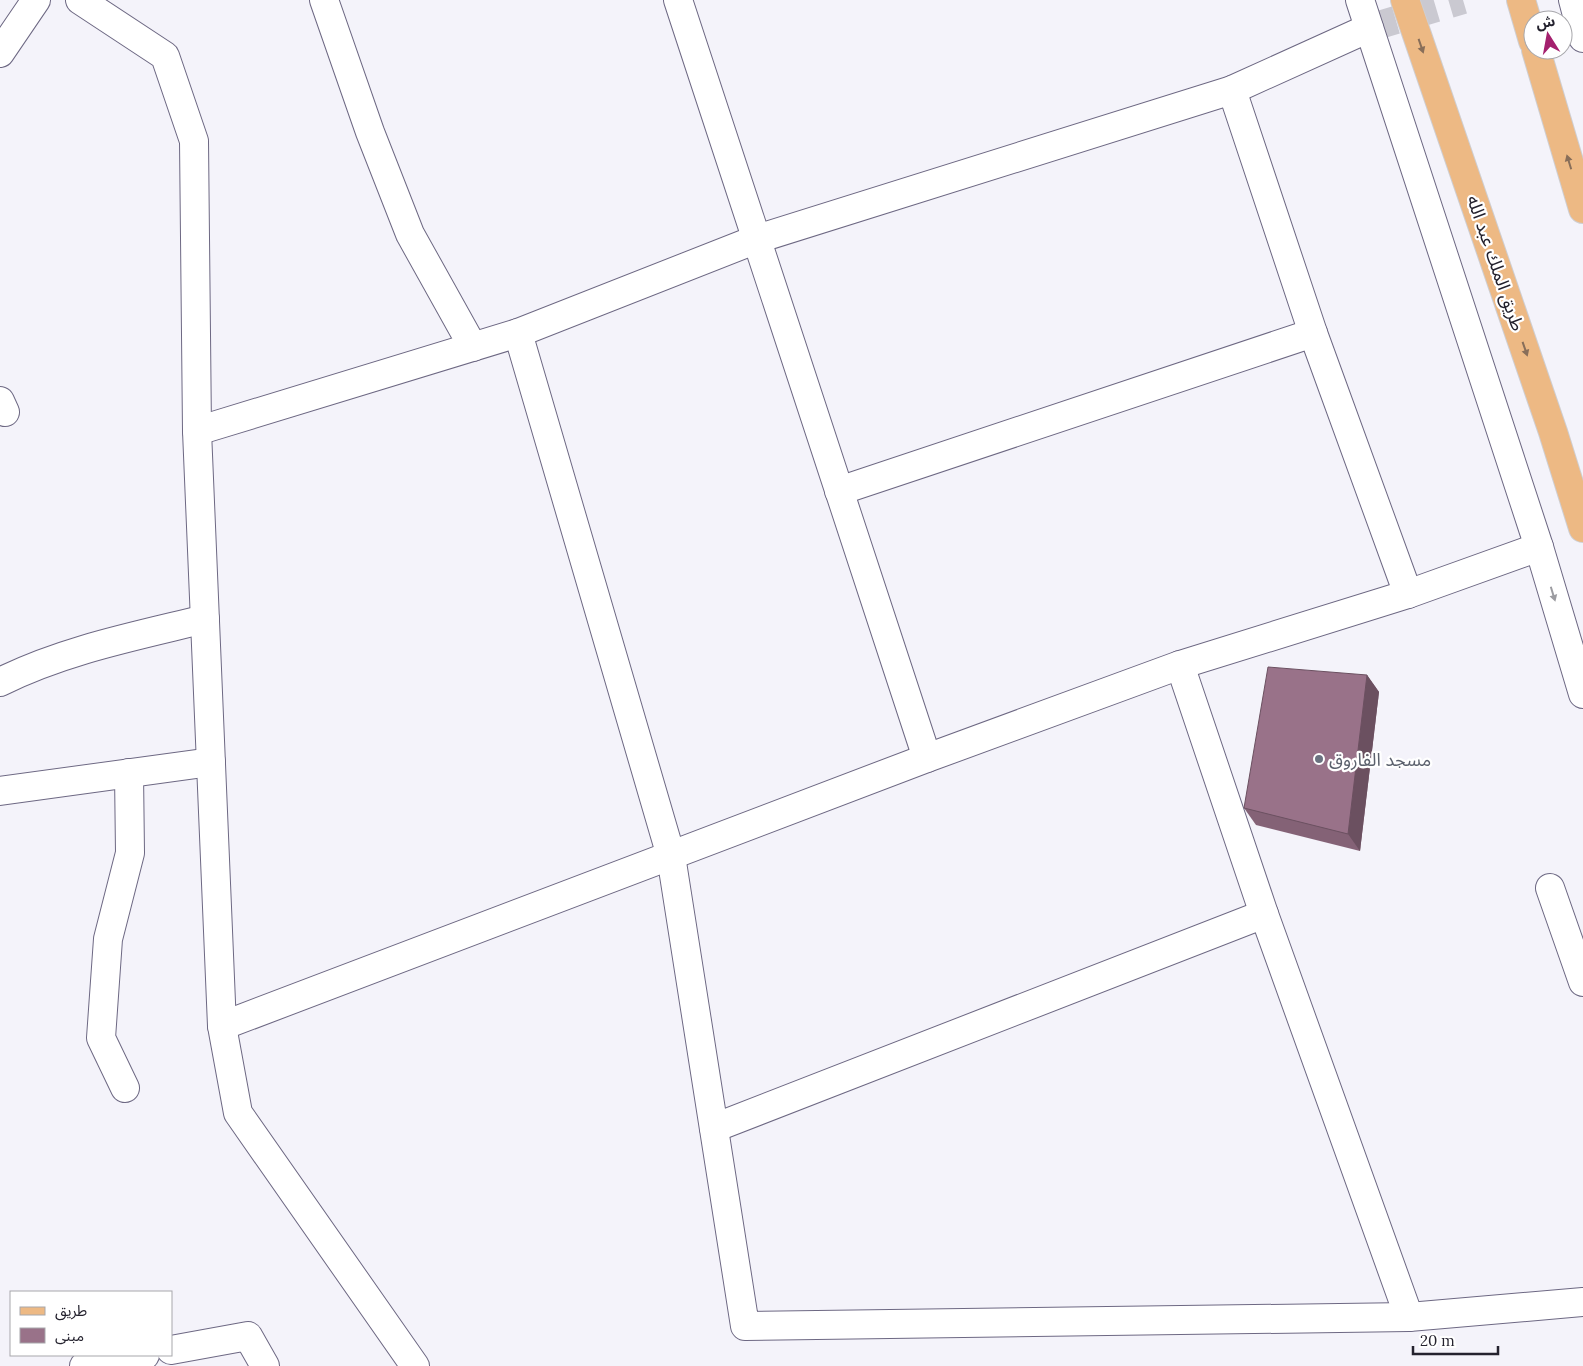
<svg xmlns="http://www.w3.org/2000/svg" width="1583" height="1366" font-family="Lora,'Noto Sans Arabic',serif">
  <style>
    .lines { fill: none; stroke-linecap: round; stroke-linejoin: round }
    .minor-tunnel { stroke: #cac9d1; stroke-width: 28; stroke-dasharray: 28 14; stroke-linecap: butt }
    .minor-casing { stroke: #6d6883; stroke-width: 30 }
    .major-casing { stroke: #cfced1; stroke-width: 30 }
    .minor { stroke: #fff; stroke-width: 28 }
    .major { stroke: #edb984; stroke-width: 28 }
    .wall { fill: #846276 }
    .shaded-wall { fill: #6b5060 }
    .building { fill: #997289; stroke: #6b5060 }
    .oneway { fill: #886e59 }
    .oneway2 { fill: #9c9ca1 }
    .worship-dot { fill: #6b7280; stroke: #fff; stroke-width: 2 }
    .labels { text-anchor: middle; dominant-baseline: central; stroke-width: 4.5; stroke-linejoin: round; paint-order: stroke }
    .street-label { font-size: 18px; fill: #24222e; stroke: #fff }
    .worship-label { font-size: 18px; fill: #5b616d; stroke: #fff; text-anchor: start }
  </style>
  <rect width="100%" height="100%" fill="#f4f3fa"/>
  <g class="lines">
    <!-- minor-tunnel -->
    <path class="minor-tunnel" d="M 1369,28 L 1463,0"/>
    <defs>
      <g id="minor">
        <path d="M 80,0 L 165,56 L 194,141 L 197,431 L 222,1026 L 238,1113 L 415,1366"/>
        <path d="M 324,0 L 370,132 L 410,234 L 473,347"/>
        <path d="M 678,0 L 927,758"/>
        <path d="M 1360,0 L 1539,547 L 1583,694"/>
        <path d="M 1573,0 L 1583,38"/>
        <path d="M 0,53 L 36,0"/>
        <path d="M 1232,90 L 1313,333 L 1408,594"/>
        <path d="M 518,333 L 671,856 L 745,1326 L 1409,1317 L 1583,1302"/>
        <path d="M 0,401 L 5,412"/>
        <path d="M 197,431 L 518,333 L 757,239 L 1232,90 L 1369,28"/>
        <path d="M 839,491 L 1313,333"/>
        <path d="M 1180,665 L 1264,914 L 1409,1317"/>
        <path d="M 0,682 C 64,650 136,636 205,619"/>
        <path d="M 0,791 L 211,762"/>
        <path d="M 1550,888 L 1583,982"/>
        <path d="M 222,1026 L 927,758 L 1180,665 L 1408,594 L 1539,547"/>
        <path d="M 125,1088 L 101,1038 L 108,939 L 130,853 L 129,773"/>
        <path d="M 714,1128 L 1264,914"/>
        <path d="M 171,1350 L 248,1336 L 265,1366"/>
        <path d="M 84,1366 L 145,1355"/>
      </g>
      <g id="major">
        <path d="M 1405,0 L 1553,432 L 1583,528"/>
        <path d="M 1521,0 L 1533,41"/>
        <path d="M 1536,50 L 1583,209"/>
      </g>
    </defs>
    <!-- minor casing -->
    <use href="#minor" class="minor-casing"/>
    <!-- major casing -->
    <use href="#major" class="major-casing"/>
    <!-- minor -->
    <use href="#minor" class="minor"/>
    <!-- major -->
    <use href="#major" class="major"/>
  </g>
  <!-- wall -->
  <path class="wall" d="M 1367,675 L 1379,692 L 1360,851 L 1256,825 L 1244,808 Z"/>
  <!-- shaded-wall -->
  <path class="shaded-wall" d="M 1367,675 L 1379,692 L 1360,851 L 1348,834 Z"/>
  <!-- building -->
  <path class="building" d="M 1268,667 L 1367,675 L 1348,834 L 1244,808 Z"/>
  <!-- one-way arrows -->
  <defs><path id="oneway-solid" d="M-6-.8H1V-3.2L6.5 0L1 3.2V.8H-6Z" transform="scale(1.25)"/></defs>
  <g class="oneway">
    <use href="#oneway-solid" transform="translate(1421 46) rotate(71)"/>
    <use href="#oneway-solid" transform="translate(1569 162) rotate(-107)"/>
    <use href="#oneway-solid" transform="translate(1525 349) rotate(71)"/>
  </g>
  <use class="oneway2" href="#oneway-solid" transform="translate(1553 594) rotate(73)"/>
  <!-- markers -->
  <circle class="worship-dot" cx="1319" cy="759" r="5"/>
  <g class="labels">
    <!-- street labels -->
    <g class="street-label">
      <text transform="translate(1496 263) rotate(71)">طريق الملك عبد الله</text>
    </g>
    <!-- worship labels -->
    <g class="worship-label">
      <text x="1329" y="759">مسجد الفاروق</text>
    </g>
  </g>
  <!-- legend -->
  <rect x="10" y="1291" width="162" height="65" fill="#ffffff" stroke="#a7a7ab"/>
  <rect x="20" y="1307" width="25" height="8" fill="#edb984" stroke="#a7a7ab"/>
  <text x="55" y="1316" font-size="15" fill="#24222e">طريق</text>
  <rect x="20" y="1328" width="25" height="15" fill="#997289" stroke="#a7a7ab"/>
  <text x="55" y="1341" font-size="15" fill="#24222e">مبنى</text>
  <!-- north arrow -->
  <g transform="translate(1548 35) rotate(349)"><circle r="24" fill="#ffffff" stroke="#a7a7ab"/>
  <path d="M0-4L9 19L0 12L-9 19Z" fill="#a4206e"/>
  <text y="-8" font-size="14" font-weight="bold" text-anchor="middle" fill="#24222e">ش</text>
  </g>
  <!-- scale -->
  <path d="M1413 1346v8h85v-8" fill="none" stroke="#24222e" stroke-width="2.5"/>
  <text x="1420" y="1346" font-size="15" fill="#24222e" stroke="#ffffff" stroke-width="4" paint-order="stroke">20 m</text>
</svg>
